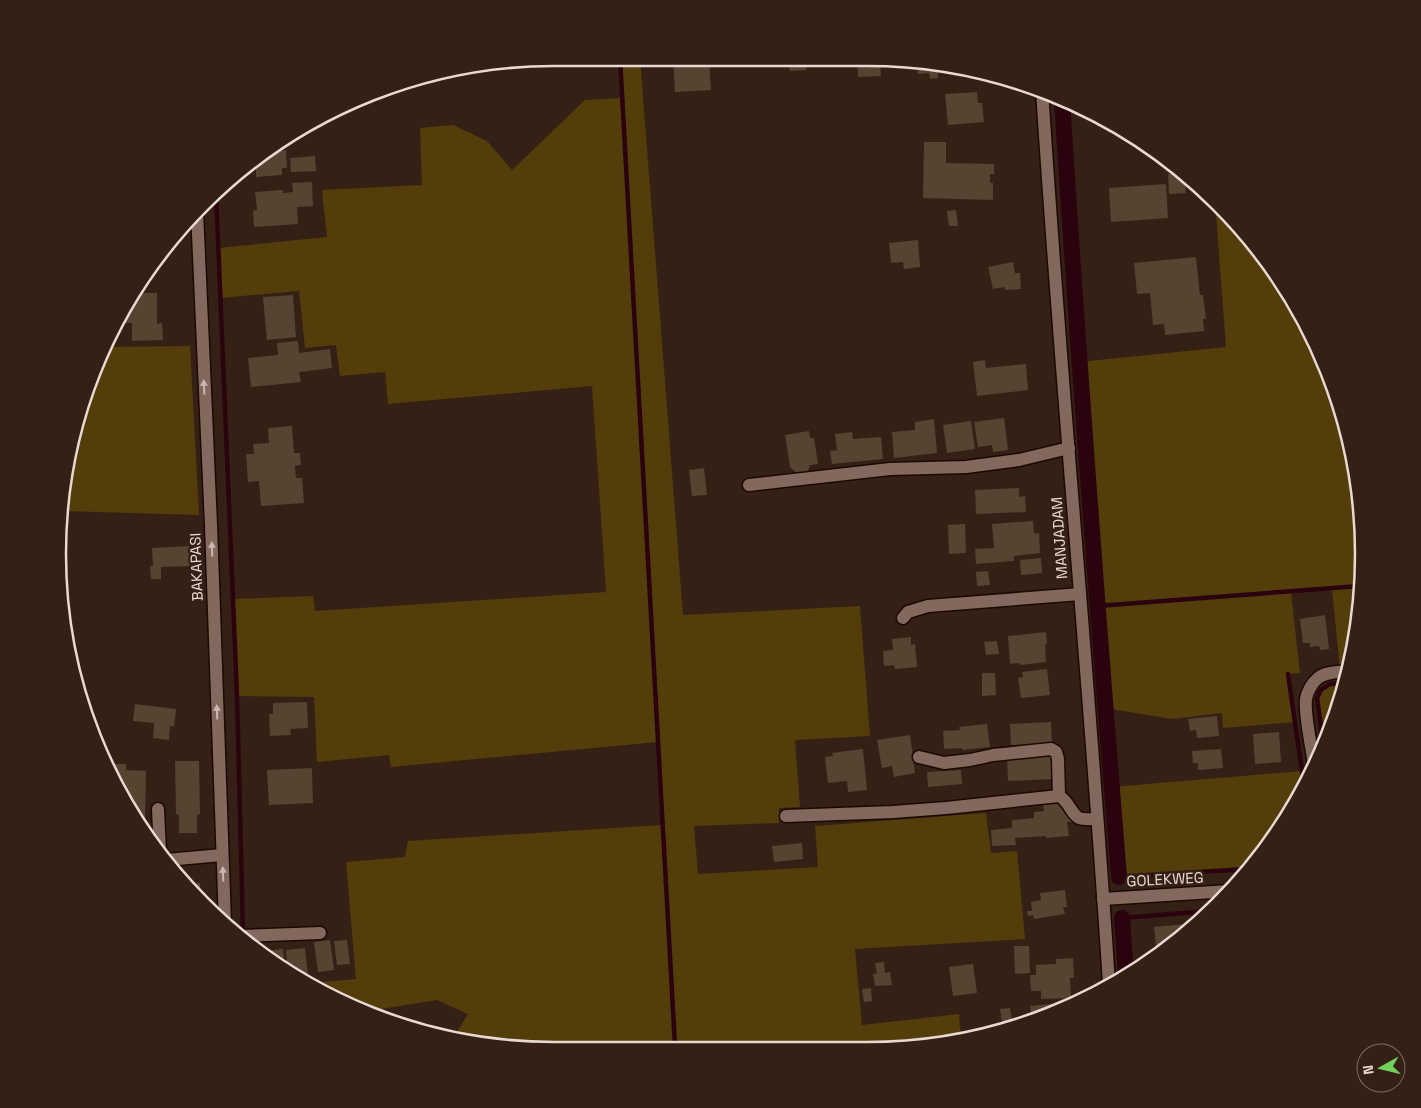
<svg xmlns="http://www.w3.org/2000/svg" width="1421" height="1108" font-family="'Space Grotesk',sans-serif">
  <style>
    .green { fill: #533d0b }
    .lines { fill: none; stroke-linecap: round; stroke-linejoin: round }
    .stream { stroke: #2b030f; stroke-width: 4.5 }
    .canal { stroke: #2b030f; stroke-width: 16 }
    .building { fill: #564332 }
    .minor-casing { stroke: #1c0902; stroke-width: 15 }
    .minor { stroke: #83695d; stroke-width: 12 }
    .oneway { fill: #cab7af }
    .labels { text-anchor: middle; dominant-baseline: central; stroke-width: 5; stroke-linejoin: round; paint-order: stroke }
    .street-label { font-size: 15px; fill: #e8d9d2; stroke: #352016 }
    .rim { fill: none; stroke: #e8d9d2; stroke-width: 2.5 }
  </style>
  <rect width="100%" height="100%" fill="#352016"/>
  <!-- green -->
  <g class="green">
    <path d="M 620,58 L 640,58 L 683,615 L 860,606 L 870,736 L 795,740 L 800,807 L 779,808 L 779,823 L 694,826 L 698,874 L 818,867 L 815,826 L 986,813 L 991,853 L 1017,851 L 1025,939 L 855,949 L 862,1025 L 959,1014 L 961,1039 L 932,1046 L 489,1046 L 453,1038 L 468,1014 L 437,1000 L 368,1011 L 311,983 L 356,979 L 346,862 L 405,857 L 408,841 L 662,825 L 658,742 L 391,767 L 389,755 L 317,762 L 314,697 L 237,696 L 233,599 L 313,596 L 315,611 L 606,592 L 592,386 L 388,404 L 385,372 L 340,376 L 336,345 L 305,348 L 299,291 L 220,298 L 218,248 L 327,237 L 322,190 L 422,185 L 420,128 L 453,125 L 487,141 L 512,170 L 585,100 L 622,98 Z"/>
    <path d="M 1215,200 L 1280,278 L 1299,315 L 1300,319 L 1302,319 L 1326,364 L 1354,457 L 1363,554 L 1354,651 L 1349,668 L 1340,669 L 1332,589 L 1291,592 L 1300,673 L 1288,674 L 1295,722 L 1223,728 L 1222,713 L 1172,719 L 1105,708 L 1079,362 L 1226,347 Z"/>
    <path d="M 190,346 L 199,515 L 63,511 L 74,426 L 107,347 Z"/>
    <path d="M 1344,683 L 1326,744 L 1324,747 L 1317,698 L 1321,690 L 1330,684 Z"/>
    <path d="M 1302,771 L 1304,785 L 1280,830 L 1247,869 L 1119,877 L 1112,787 Z"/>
  </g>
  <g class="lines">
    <!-- stream -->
    <g class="stream">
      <path d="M 620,58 L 675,1046"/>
      <path d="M 216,193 L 237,696 L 243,931"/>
      <path d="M 1097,606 L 1360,586"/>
      <path d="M 1288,674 L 1304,785"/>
      <path d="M 1324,747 L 1317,698 L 1321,690 L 1330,684 L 1344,683"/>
      <path d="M 1119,877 L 1247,869"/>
      <path d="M 1122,918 L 1210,911"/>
    </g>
    <!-- canal -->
    <g class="canal">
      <path d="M 1062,99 C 1078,358 1098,617 1119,877"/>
      <path d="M 1122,918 L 1126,975"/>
    </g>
  </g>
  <!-- building -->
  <g class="building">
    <path d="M 673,58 L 709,58 L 711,90 L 675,92 Z"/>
    <path d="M 784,58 L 813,58 L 813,62 L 806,63 L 806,70 L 790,71 L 789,65 L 785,65 Z"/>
    <path d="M 857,58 L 888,59 L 888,60 L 880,61 L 881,76 L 858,77 Z"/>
    <path d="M 917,62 L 941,67 L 941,72 L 938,72 L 938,78 L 930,79 L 929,73 L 918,74 Z"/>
    <path d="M 977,92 L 978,103 L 982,103 L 984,122 L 948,125 L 945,94 Z"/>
    <path d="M 924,142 L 946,142 L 946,163 L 994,164 L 994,174 L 990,174 L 990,183 L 993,183 L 993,200 L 923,198 Z"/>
    <path d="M 282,143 L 282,151 L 286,150 L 287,168 L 282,168 L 282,175 L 256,177 L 256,169 L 249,170 L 248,168 Z"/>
    <path d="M 315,156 L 316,171 L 291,172 L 290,158 Z"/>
    <path d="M 1184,173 L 1186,193 L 1169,194 L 1168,174 Z"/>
    <path d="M 312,182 L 313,206 L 297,207 L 298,224 L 254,227 L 253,211 L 257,210 L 255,192 L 283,190 L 283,193 L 293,192 L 292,183 Z"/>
    <path d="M 1166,184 L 1168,218 L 1111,222 L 1109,188 Z"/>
    <path d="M 956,210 L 958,226 L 949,226 L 947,211 Z"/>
    <path d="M 918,240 L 920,267 L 904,269 L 903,262 L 891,263 L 889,243 Z"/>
    <path d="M 1196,257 L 1200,295 L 1203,295 L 1206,319 L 1203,319 L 1204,331 L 1165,335 L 1164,324 L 1153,325 L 1150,293 L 1137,294 L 1134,263 Z"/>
    <path d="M 1013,262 L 1015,273 L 1020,273 L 1021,289 L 1005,290 L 1005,287 L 993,289 L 988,267 Z"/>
    <path d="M 134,293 L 157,293 L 157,324 L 162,323 L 163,340 L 132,341 L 132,323 L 125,323 L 125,305 Z"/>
    <path d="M 293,295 L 296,337 L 267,340 L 263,297 Z"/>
    <path d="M 298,341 L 299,353 L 330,349 L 332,368 L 299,372 L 301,382 L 251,387 L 248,358 L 278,355 L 277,343 Z"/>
    <path d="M 985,360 L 986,368 L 1026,364 L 1028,390 L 977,396 L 973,362 Z"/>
    <path d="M 1004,418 L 1008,450 L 993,452 L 992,445 L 978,447 L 974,422 Z"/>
    <path d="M 934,419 L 937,453 L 894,458 L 892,432 L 915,430 L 915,422 Z"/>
    <path d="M 971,421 L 975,449 L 947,453 L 943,425 Z"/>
    <path d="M 292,426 L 294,453 L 300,453 L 301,465 L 295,466 L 296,478 L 302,478 L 304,503 L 261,506 L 259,481 L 248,482 L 246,454 L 254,454 L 253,444 L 269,443 L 268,428 Z"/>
    <path d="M 809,431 L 810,438 L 814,438 L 818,464 L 810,465 L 808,471 L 797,473 L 790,467 L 785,435 Z"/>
    <path d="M 852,432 L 853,439 L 881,437 L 883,459 L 832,464 L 830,451 L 837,450 L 835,434 Z"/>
    <path d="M 704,468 L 707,495 L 692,496 L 689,470 Z"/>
    <path d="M 1019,488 L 1019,497 L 1025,496 L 1026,512 L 976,514 L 975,490 Z"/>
    <path d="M 1033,521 L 1034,534 L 1039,533 L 1040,553 L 1014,556 L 1014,561 L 976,564 L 975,549 L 994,548 L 992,524 Z"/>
    <path d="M 965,524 L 966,553 L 949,554 L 948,525 Z"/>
    <path d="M 189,546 L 190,566 L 161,567 L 161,579 L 151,579 L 150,566 L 153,566 L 152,548 Z"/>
    <path d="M 1041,558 L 1042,573 L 1021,575 L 1020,560 Z"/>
    <path d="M 988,571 L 990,585 L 977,586 L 976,572 Z"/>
    <path d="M 1325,615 L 1329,649 L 1320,650 L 1319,646 L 1310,647 L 1310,643 L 1303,643 L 1300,619 Z"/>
    <path d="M 1046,632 L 1047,644 L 1045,645 L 1046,662 L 1020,665 L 1019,663 L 1010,664 L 1008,636 Z"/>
    <path d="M 911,637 L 911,645 L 915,644 L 917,667 L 895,669 L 894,665 L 884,666 L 883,651 L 893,650 L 892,639 Z"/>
    <path d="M 997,641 L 999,654 L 986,655 L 984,642 Z"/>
    <path d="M 1047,669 L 1050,695 L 1021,698 L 1018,678 L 1023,677 L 1022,672 Z"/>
    <path d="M 982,673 L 995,673 L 996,695 L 982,696 Z"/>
    <path d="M 307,702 L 308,728 L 290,729 L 291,735 L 270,736 L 269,714 L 273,714 L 273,703 Z"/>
    <path d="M 135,704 L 176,709 L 174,727 L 170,726 L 169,740 L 153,738 L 154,723 L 133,721 Z"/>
    <path d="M 1217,716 L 1219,736 L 1197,738 L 1196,730 L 1190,731 L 1188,719 Z"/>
    <path d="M 1051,722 L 1052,744 L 1011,745 L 1010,724 Z"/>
    <path d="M 987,724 L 990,747 L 962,750 L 962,748 L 944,749 L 943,731 L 960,730 L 959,727 Z"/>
    <path d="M 1279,732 L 1281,762 L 1255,764 L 1253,734 Z"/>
    <path d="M 910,735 L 915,773 L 894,777 L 892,766 L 882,768 L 877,740 Z"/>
    <path d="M 863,749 L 867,790 L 848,792 L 847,781 L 828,783 L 825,757 L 833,756 L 832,753 Z"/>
    <path d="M 1221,749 L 1223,768 L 1198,770 L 1198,763 L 1193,763 L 1192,751 Z"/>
    <path d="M 1051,755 L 1052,779 L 1008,781 L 1007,757 Z"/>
    <path d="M 175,761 L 199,761 L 200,814 L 197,815 L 197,833 L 179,833 L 179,814 L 176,815 Z"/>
    <path d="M 106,764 L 126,764 L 126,770 L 146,771 L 145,825 L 138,824 Z"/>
    <path d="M 312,768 L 313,803 L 269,805 L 267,770 Z"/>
    <path d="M 961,770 L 962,784 L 928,787 L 927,772 Z"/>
    <path d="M 1065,803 L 1071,808 L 1072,822 L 1067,822 L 1069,836 L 1046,838 L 1046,836 L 1015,838 L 1016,845 L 992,846 L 991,830 L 1012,828 L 1012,820 L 1034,818 L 1034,812 L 1044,811 L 1043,805 Z"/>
    <path d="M 802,843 L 803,859 L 774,862 L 772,846 Z"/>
    <path d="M 200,883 L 201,897 L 197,897 L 186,884 Z"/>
    <path d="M 1065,890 L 1067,907 L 1063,907 L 1065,914 L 1034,919 L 1033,915 L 1028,916 L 1027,911 L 1032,911 L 1031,902 L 1041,900 L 1040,893 Z"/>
    <path d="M 1196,923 L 1157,956 L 1154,927 Z"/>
    <path d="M 330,940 L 334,970 L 318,972 L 314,942 Z"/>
    <path d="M 347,940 L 350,964 L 337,965 L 334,941 Z"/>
    <path d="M 1014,946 L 1029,946 L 1030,973 L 1015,974 Z"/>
    <path d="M 305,948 L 308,975 L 297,976 L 288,972 L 286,950 Z"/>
    <path d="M 283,949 L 285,970 L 278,967 L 264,955 L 264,951 Z"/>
    <path d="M 1073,958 L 1074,978 L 1070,978 L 1071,998 L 1041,999 L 1041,991 L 1031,991 L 1030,975 L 1036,975 L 1036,965 L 1056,964 L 1056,959 Z"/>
    <path d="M 884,962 L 885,973 L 890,972 L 892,985 L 875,986 L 873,974 L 877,974 L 875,963 Z"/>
    <path d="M 973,964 L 977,993 L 953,996 L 949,967 Z"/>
    <path d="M 871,988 L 872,1001 L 864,1002 L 862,989 Z"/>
    <path d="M 1051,1004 L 1051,1008 L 1062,1007 L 1028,1024 L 1027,1013 L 1031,1013 L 1030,1006 Z"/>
    <path d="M 1010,1008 L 1012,1020 L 1002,1022 L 1000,1009 Z"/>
  </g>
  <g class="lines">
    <defs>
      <g id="minor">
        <path d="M 1042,90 C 1061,388 1090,686 1109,984"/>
        <path d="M 197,211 L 211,525 L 225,923"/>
        <path d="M 749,485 L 890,469 L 966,467 L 1019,460 L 1069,448"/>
        <path d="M 903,618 L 908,612 L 928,606 L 1080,594"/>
        <path d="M 919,757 L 944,763 L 970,760 L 993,755 L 1051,749 L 1056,752 L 1058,759 L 1059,796"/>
        <path d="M 1314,765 C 1312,748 1304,715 1306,699 C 1307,692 1312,683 1318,678 C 1325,672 1339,672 1348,671"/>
        <path d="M 158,809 L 160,852"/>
        <path d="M 786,816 L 893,812 L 946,808 L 1059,796 C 1069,801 1071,814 1079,818 C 1084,820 1091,819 1097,819"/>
        <path d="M 166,860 L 222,855"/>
        <path d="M 1103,899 L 1229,891"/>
        <path d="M 241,936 L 320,933"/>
      </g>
    </defs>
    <!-- minor casing -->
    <use href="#minor" class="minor-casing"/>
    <!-- minor -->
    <use href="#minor" class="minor"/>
  </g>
  <!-- one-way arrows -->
  <defs><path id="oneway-solid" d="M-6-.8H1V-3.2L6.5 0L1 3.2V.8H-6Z" transform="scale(1.25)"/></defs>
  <g class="oneway">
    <use href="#oneway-solid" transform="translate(204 387) rotate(-93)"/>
    <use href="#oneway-solid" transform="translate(212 549) rotate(-92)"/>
    <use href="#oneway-solid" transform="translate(217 712) rotate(-92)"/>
    <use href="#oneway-solid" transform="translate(223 874) rotate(-92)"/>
  </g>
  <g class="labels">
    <!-- street labels -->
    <g class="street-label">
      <text transform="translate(1059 538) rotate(-94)">MANJADAM</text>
      <text transform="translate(196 567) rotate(-92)">BAKAPASI</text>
      <text transform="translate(1165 879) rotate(-3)">GOLEKWEG</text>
    </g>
  </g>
  <!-- crop -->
  <path d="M0 0H1421V1108H0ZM554 66H867A488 488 0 0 1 1355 554V554A488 488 0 0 1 867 1042H554A488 488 0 0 1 66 554V554A488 488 0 0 1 554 66Z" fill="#352016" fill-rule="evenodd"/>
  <path class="rim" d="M554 66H867A488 488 0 0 1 1355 554V554A488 488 0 0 1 867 1042H554A488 488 0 0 1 66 554V554A488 488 0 0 1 554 66Z"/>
  <!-- north arrow -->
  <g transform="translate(1381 1068) rotate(262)"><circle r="24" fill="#352016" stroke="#7d6a61"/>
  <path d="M0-4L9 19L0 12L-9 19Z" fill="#73d25c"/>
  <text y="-8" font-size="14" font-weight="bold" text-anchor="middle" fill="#e8d9d2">N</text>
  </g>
</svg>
